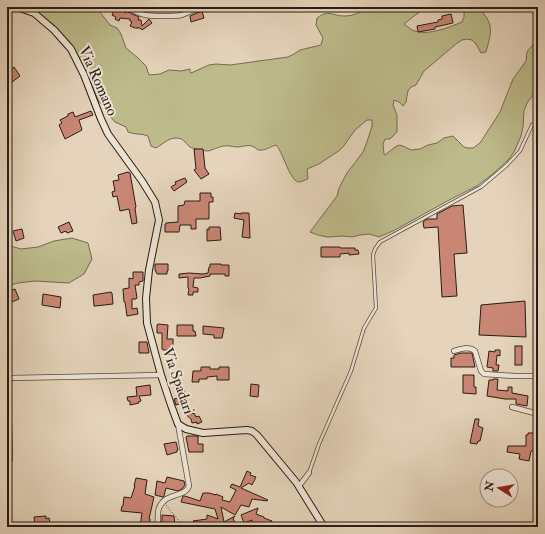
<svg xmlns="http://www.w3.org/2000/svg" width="545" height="534" font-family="'IM FELL Double Pica',serif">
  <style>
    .green { fill: #bdba8b; stroke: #726b50 }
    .building { fill: #ca8675; stroke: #281c15 }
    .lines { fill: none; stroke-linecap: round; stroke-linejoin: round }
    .lane-casing { stroke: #574a3e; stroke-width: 4 }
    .street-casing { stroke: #574a3e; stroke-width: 6 }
    .secondary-casing { stroke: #281c15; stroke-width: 8 }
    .path { stroke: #281c15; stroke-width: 1; stroke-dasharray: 1 2; stroke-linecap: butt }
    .lane { stroke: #eee3d3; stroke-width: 2.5 }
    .street { stroke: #eee3d3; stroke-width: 4.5 }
    .secondary { stroke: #eee3d3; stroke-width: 6 }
    .labels { text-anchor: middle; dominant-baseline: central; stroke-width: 4; stroke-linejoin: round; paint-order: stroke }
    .street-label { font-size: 15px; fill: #281c15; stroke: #eee3d3 }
  </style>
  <rect width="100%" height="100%" fill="#e5d4bb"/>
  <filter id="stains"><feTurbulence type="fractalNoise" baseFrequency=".005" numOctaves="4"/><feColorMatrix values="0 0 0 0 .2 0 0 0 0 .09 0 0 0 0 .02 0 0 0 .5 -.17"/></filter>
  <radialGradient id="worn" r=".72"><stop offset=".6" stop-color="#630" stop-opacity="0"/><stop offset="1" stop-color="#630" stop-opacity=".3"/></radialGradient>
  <!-- green -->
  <g class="green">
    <path d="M 30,7 L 96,7 L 110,25 L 117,28 L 121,34 L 126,48 L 138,58 L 146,66 L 149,75 L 160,74 L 169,70 L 181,71 L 190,69 L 190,72 L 191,73 L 209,65 L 216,64 L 230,65 L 288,57 L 294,54 L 300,50 L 321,45 L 323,38 L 316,25 L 317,18 C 329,9 332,16 345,16 C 353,16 362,12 369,7 L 427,7 L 414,16 L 404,24 C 408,27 411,30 415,31 C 428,36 450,27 462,22 L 464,17 L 464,7 L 478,7 C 494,24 492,30 486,52 L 481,53 L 476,44 L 472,40 L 467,39 L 462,40 L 456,44 L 424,71 L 416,85 L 411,87 L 408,91 L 406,102 L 403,106 L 399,102 L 394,100 L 393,105 L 397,115 L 397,132 L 390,139 L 385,139 L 383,144 L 384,154 L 385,155 L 395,147 L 399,145 L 403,146 L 411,150 L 420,149 L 428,145 L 437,143 L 444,138 L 453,136 L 464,147 L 468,148 L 473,148 L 480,143 L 500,112 L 513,79 L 526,61 L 527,52 L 538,38 L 538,98 L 537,96 L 533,95 L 527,103 L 524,111 L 523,127 L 521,136 L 514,152 L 509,159 L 494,173 L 477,186 L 451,199 L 395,230 L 379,237 L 369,234 L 360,235 L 352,237 L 343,236 L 327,237 L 318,235 L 310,232 L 337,196 L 339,188 L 347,173 L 363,152 L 367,142 L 372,126 L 372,120 L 367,120 L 355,130 L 343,147 L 340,150 L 319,164 L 307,169 L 308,179 C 305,180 301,182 298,182 C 289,179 283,152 276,145 C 269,147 266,151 258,150 C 250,143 248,146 238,147 C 233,147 229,145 223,146 C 218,147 213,150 208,151 C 205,151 193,149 190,147 C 184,142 184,138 175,138 C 167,139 163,144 156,148 L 151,146 L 148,136 C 141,133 135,135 128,132 L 126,127 L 115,122 L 108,114 L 104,106 L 99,102 L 85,70 L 66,39 L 53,24 Z"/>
    <path d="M 72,238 L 88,243 L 92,259 L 84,274 L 69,283 L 35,281 L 18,283 L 7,286 L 7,245 L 21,249 L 38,247 L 54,241 Z"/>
  </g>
  <!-- building -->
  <g class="building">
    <path d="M 114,7 L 117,9 L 118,8 L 122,10 L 123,8 L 124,9 L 123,11 L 126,13 L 126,11 L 139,17 L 138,20 L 141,20 L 142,26 L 149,19 L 152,23 L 142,30 L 140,28 L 135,28 L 130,26 L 132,22 L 130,21 L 130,19 L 120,18 L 119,21 L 115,19 L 116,17 L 112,15 L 113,13 L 111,11 Z"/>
    <path d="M 202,11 L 204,18 L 191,22 L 190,16 Z"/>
    <path d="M 451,14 L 453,23 L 435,27 L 435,29 L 418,32 L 417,26 L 438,22 L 438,20 L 442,19 L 442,16 Z"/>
    <path d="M 14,67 L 20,76 L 11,83 L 7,78 L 7,72 Z"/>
    <path d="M 91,111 L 93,115 L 79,120 L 82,130 L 65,139 L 59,125 L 62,123 L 60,120 L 68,116 L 68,114 L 73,112 L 75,117 Z"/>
    <path d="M 194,149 L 203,149 L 205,168 L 209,174 L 201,179 L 194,170 L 196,169 Z"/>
    <path d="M 128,172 L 130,173 L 136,207 L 135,208 L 137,223 L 132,224 L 129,209 L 120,211 L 117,196 L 113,197 L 112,192 L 115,191 L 113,181 L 119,180 L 118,175 Z"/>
    <path d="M 185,178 L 187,182 L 174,191 L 171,187 L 176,184 L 175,182 Z"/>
    <path d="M 200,193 L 211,193 L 211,197 L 213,197 L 213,202 L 209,202 L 209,219 L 196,219 L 196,229 L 191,229 L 191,225 L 180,225 L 179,232 L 165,232 L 165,224 L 166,224 L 166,223 L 178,222 L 178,206 L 184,205 L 185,201 L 200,201 Z"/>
    <path d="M 463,205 L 467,253 L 454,254 L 457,296 L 442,297 L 438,227 L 424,228 L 423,222 L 427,219 L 437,219 L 437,214 L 452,206 Z"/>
    <path d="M 235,213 L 241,214 L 241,213 L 249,213 L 250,238 L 242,237 L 244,220 L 234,218 Z"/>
    <path d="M 69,222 L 73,231 L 67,233 L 66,231 L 61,233 L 58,227 Z"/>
    <path d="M 209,227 L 220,227 L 221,240 L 207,241 L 207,229 L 209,230 Z"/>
    <path d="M 22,229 L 24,238 L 16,241 L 13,231 Z"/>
    <path d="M 321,247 L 340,247 L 340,248 L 355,248 L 355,250 L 358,250 L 359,254 L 349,255 L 349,253 L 340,254 L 340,257 L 321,257 Z"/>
    <path d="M 155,264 L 168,264 L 168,271 L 167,271 L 167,274 L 157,274 L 155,270 Z"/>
    <path d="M 210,264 L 221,264 L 221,265 L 229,265 L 229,276 L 225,276 L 225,274 L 210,274 L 210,276 L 200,278 L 194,278 L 193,287 L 198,288 L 198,292 L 193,292 L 193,295 L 188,295 L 189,289 L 188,288 L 188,277 L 179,278 L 179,274 L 189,273 L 203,274 L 208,273 L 209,267 L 210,267 Z"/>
    <path d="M 133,272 L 143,272 L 143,281 L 139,282 L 139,285 L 135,285 L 137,298 L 136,299 L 132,299 L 132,309 L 137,308 L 138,314 L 127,316 L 125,302 L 124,302 L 123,289 L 129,288 L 129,278 L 133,279 Z"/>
    <path d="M 15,289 L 19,299 L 7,304 L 7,292 Z"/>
    <path d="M 111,292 L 112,293 L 113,304 L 95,306 L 94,306 L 93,295 Z"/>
    <path d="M 43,294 L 61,297 L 60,308 L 42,305 Z"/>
    <path d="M 525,301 L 526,337 L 479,335 L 481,305 Z"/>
    <path d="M 158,324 L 168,325 L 167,339 L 173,339 L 173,349 L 172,350 L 163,350 L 162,349 L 162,333 L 157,333 L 157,325 Z"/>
    <path d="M 177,325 L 193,325 L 193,331 L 195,331 L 196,336 L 177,336 Z"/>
    <path d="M 203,326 L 224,328 L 222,338 L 214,338 L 214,335 L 203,334 Z"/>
    <path d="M 139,342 L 147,342 L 149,353 L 139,353 Z"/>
    <rect x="515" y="346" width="7" height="19"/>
    <path d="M 495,350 L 500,350 L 500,356 L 497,355 L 496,365 L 499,365 L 498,371 L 493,371 L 493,368 L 487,367 L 489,351 L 495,352 Z"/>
    <path d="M 461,353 L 472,353 L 475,367 L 451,367 L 451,358 L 454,358 L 454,355 Z"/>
    <path d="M 201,367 L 210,367 L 210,369 L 219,369 L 219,367 L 229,367 L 229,380 L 217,380 L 217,376 L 207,377 L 207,379 L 199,379 L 199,382 L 192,382 L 193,371 L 201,371 Z"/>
    <path d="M 463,375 L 474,375 L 474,387 L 476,387 L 476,394 L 463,393 Z"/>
    <path d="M 493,379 L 498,379 L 497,390 L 508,391 L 508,387 L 512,387 L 512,393 L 528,396 L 527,406 L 516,404 L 516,399 L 505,399 L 487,396 L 489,380 L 493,380 Z"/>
    <path d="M 251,384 L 259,385 L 258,397 L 250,396 Z"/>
    <path d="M 150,385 L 151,395 L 139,396 L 141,401 L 138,402 L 139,403 L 130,405 L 130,401 L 128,401 L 127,397 L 137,396 L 136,387 Z"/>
    <path d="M 184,390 L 188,401 L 176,405 L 174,399 L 181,397 L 180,392 Z"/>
    <path d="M 186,409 L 191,414 L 194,413 L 196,417 L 199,416 L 202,422 L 197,424 L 197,422 L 192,423 L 191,419 L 183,412 Z"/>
    <path d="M 475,419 L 479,419 L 478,426 L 483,428 L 480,441 L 478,441 L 477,444 L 470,443 Z"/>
    <path d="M 528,433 L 538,433 L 538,443 L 537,443 L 536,451 L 531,451 L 529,461 L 519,459 L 520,454 L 507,452 L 508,446 L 526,446 L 526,435 L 528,435 Z"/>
    <path d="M 187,436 L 198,436 L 198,444 L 203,444 L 203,452 L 189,452 L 186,437 Z"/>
    <path d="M 176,442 L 178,450 L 177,450 L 177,452 L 167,455 L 164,444 Z"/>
    <path d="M 247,471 L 251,473 L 250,475 L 256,477 L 252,485 L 249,483 L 241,488 L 268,500 L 267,501 L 252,499 L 249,507 L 241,505 L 235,515 L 221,507 L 224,522 L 235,516 L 233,519 L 238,527 L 227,527 L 224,524 L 215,526 L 203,523 L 204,527 L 194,527 L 194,521 L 193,521 L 207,519 L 207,515 L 218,519 L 215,509 L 181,502 L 183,496 L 185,496 L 200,501 L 203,493 L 209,493 L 216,495 L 216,494 L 223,497 L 222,500 L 230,502 L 236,490 L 230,487 L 232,484 L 240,487 Z"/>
    <path d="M 167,477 L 184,481 L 185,485 L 182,489 L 178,491 L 166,488 L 164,496 L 163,497 L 155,495 L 157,481 L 165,483 Z"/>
    <path d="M 136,478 L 147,480 L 145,494 L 154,497 L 149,519 L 150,519 L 150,527 L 140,527 L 142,513 L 121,511 L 122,506 L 123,506 L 124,497 L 131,498 L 135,486 L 134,486 Z"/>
    <path d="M 258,508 L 256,514 L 264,517 L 264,518 L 272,521 L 269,527 L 252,527 L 252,520 L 244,523 L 241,515 Z"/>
    <path d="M 162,515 L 174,516 L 175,527 L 162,527 Z"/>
    <path d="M 46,516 L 46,519 L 49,518 L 51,527 L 35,527 L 34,517 Z"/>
  </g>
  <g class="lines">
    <defs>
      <path id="lane" d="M 309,473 L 319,444 L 351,371 L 364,328 L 376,308 L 373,255 L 375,249 L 380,242 L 481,187 L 507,165 L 520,151 L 532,125 L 535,123 L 538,124"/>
      <g id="street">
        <path d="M 130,7 C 139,17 154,16 166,16 C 171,16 177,16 182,15 C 189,12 195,9 203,7"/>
        <path d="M 454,351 C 461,349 469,346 475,351 L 481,371 L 484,374 L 515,376 L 538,376"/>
        <path d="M 512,407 L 538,414"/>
        <path d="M 7,467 L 10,459 L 8,384 L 8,380 L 11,378 L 161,375"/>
        <path d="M 299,486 L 309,473"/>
        <path d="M 158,527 C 158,521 157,513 159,508 C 165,492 185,498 189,486 L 178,424"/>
      </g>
      <path id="secondary" d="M 17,7 L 34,13 L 54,30 L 71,49 L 84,75 L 101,119 L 108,134 L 142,181 L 155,202 L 159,220 L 149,270 L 146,298 L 147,323 L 161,375 L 171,405 L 178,424 L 186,429 L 203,433 L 247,430 L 252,431 L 257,435 L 296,482 L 324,527"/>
    </defs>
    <!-- lane casing -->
    <use href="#lane" class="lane-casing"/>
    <!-- street casing -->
    <use href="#street" class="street-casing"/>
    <!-- secondary casing -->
    <use href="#secondary" class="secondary-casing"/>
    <!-- path -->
    <path class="path" d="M 166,505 L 179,521 L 178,527"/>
    <!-- lane -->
    <use href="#lane" class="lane"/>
    <!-- street -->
    <use href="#street" class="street"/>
    <!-- secondary -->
    <use href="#secondary" class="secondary"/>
  </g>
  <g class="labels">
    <!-- street labels -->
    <g class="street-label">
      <text transform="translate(98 81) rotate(66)">Via Romano</text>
      <text transform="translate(178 381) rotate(71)">Via Spadari</text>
    </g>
  </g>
  <!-- margin -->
  <rect width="545" height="534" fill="none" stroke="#e5d4bb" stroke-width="24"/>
  <rect x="8" y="8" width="529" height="518" fill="none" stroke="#281c15" stroke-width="2"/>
  <rect x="12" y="12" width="521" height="510" fill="none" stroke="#281c15"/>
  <!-- north arrow -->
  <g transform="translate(499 488) rotate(281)"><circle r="19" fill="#eee3d3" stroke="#9f9387"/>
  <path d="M0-3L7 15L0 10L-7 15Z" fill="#8f2418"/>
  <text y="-6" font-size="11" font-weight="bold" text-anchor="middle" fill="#281c15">N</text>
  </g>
  <rect width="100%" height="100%" filter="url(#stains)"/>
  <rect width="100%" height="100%" fill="url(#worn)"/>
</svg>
